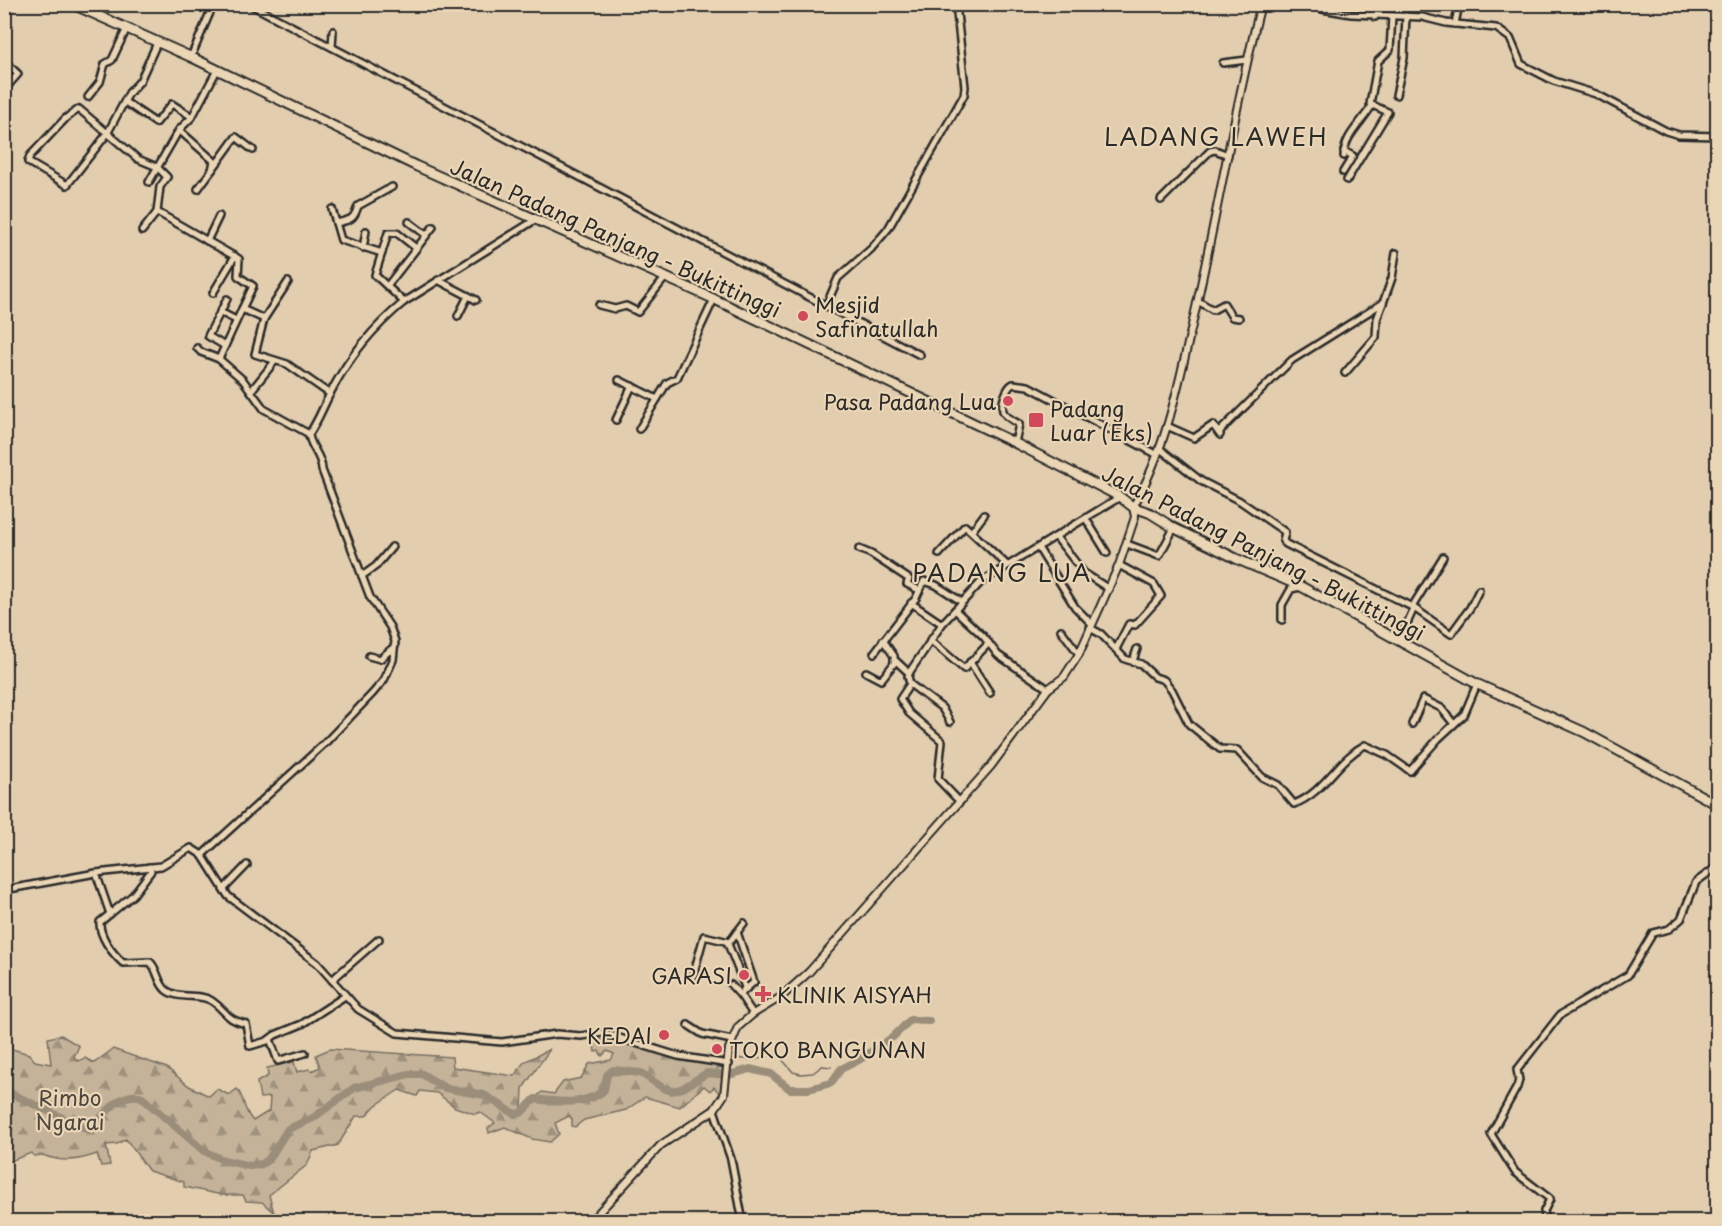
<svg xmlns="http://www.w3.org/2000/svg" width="1722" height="1226" font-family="'Playpen Sans',sans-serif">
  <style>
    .forest { fill: url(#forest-firs); stroke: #786f62; stroke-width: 1.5 }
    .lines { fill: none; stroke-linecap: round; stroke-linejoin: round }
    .stream { stroke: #6e665a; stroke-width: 1.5 }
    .river { stroke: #9a8d7a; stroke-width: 8 }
    .minor-casing { stroke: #2b2b2b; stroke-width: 10 }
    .major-casing { stroke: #2b2b2b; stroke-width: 10 }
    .highway-casing { stroke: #2b2b2b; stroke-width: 12 }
    .minor { stroke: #ead5b4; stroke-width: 5 }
    .major { stroke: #ead5b4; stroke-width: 6 }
    .highway { stroke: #ead5b4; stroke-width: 8 }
    .poi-dot { fill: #d1495b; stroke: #ead5b4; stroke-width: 2 }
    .labels { text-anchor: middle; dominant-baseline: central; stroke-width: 4.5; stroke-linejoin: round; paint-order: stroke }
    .street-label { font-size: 21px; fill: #2b2b2b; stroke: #ead5b4 }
    .poi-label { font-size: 21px; fill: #2b2b2b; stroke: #ead5b4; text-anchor: start }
    .park-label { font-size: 21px; fill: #4a4641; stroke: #ead5b4 }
    .quarter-label { font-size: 24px; letter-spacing: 1.5px; fill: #2b2b2b; stroke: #ead5b4 }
  </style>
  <defs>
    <pattern id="forest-firs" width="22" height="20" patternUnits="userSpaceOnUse" patternTransform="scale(1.5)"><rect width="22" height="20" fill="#c4b399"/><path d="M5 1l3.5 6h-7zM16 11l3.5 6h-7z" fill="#9f927d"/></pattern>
  </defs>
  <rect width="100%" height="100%" fill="#e2ceaf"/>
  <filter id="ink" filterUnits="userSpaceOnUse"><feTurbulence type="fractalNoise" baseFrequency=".0167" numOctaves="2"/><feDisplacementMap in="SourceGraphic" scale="12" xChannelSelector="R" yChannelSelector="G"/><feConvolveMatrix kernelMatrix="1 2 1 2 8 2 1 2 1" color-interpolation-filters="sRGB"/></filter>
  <g filter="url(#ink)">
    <!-- forest -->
    <path class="forest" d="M 61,1035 L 79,1046 L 74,1057 L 78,1061 L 85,1058 L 94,1063 L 113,1049 L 167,1068 L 189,1086 L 209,1096 L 217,1089 L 229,1095 L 237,1089 C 245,1098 242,1109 253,1121 L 269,1111 L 270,1097 L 260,1098 L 257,1082 L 268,1076 L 267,1068 L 294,1062 L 297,1072 L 309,1069 L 311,1071 L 320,1067 L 316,1055 L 330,1049 L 452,1057 L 453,1067 L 514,1076 L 524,1062 L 550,1049 L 523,1088 L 522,1109 L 542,1092 L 554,1094 L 563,1082 L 581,1078 L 589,1064 L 611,1060 L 614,1054 L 607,1051 L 602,1056 L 599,1051 L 595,1052 L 593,1039 L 652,1043 L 679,1054 L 724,1062 L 732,1054 L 724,1098 L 714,1087 L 710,1091 L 704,1086 L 680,1107 L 645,1097 L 626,1110 L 584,1120 L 575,1127 L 572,1126 L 572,1119 L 569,1116 L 555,1123 L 559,1134 L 550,1142 L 532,1139 L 505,1127 L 489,1133 L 488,1128 L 495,1123 L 480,1112 L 475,1114 L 455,1107 L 437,1093 L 420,1091 L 417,1096 L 399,1090 L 375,1106 L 366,1116 L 356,1116 L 338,1145 L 313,1151 L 307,1165 L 269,1195 L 274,1213 L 262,1202 L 246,1201 L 243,1195 L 222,1195 L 184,1187 L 184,1182 L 149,1171 L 126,1139 L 117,1144 L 106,1145 L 110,1165 L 101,1166 L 97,1154 C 83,1159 66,1162 52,1158 C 44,1156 44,1154 34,1156 L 31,1153 L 5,1163 L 4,1040 L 11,1042 L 12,1049 L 29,1054 L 35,1061 L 51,1064 L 48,1038 Z"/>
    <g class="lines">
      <!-- stream -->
      <path class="stream" d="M 735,1058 L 754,1060 L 773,1054 L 780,1057 L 793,1072 L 801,1074 L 813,1073 L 822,1066 L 831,1067"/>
      <!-- river -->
      <path class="river" d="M 4,1090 L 86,1129 C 105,1121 114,1092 140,1096 L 204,1151 L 223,1160 L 250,1166 L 262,1164 L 269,1159 L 288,1129 L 313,1118 L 354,1088 L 409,1074 L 422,1074 L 445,1088 L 484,1095 L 515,1114 L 521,1113 L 535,1099 C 556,1102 587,1106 604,1090 L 607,1075 L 613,1070 L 641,1073 L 663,1088 L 672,1091 L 683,1088 L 707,1073 L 729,1075 L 750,1069 L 771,1074 L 790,1089 L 809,1089 L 831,1083 L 841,1069 L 859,1060 L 893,1037 L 910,1020 L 929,1021"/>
      <defs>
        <g id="minor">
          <path d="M 249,4 C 473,121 696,238 920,355"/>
          <path d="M 1315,4 L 1322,9 L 1351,14 L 1422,17 L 1446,23 L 1496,28 L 1510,38 L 1521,64 L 1554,81 L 1596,94 L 1666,131 L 1679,135 L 1718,136"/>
          <path d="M 4,11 L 13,4"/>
          <path d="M 1375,17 L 1376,4"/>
          <path d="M 1455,24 L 1459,4"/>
          <path d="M 157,43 L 140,81 L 129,93 L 107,134 L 67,185 L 28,162 L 30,156 L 66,118 L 79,109 L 138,159 L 157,167 L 167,177 L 160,187 L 157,212 L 239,259 L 238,276 L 253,286 L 242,309 L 264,319 L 255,354 L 287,364 L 330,394"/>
          <path d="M 332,47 L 333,31"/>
          <path d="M 191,57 L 212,8"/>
          <path d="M 4,61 L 18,74 L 4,90"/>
          <path d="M 1223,63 L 1247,60"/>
          <path d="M 1396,95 L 1404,58 L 1406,16"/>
          <path d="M 88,97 L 100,82 L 105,64 L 112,60 L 127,28"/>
          <path d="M 125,102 L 156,123 L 172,104 L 192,117"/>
          <path d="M 179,130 L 214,161 L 212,170 L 236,137 L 253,150"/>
          <path d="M 1344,156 C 1344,135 1363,122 1372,105"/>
          <path d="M 1343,172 L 1353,156 L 1344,151"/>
          <path d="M 1347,180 L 1388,112 L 1370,104 L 1378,61 L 1390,50 L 1392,16"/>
          <path d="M 149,182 L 179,130 L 192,117 L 216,72"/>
          <path d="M 198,189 L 212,170"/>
          <path d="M 1161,200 L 1210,151 L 1215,150 L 1228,155"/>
          <path d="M 332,209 L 341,240 L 382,253"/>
          <path d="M 409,222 L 426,235"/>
          <path d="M 336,223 C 350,220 354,220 358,206 L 392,187"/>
          <path d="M 142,231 L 157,212"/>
          <path d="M 207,241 L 219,216"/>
          <path d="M 363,248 L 366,231"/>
          <path d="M 438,280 L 476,300"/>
          <path d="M 388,285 L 433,227"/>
          <path d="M 213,293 L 235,256"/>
          <path d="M 1198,301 L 1213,310 L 1224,304 L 1232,317 L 1239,318"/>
          <path d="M 404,302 L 375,275 L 388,233 L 397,233 L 416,248"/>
          <path d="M 599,305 L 615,309 L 626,306 L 638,312 L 665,278"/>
          <path d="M 826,306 L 838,278 L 871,249 L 888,229 L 964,95 L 965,87 L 956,4"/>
          <path d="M 220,312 L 236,320"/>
          <path d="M 458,316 L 468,296"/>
          <path d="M 264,319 L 288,282"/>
          <path d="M 225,346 L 208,336 L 227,299"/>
          <path d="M 197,348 L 201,352 L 219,359 L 243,380 L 264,409 L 309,434"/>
          <path d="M 219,359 L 242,309"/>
          <path d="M 1345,373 L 1376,337 L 1377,319 L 1383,303"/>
          <path d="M 619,380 L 657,399"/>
          <path d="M 251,391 L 275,361"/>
          <path d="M 616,420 L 632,386"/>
          <path d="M 1167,426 L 1194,438 L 1213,425 L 1220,435 L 1220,431 L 1292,360 L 1383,303 L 1392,278 L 1396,253"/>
          <path d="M 639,429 L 667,383 L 677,378 L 714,299"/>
          <path d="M 1015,443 L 1019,424 C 1014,421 1005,417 1003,411 C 1001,402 1007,387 1013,384 L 1028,386 L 1156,454"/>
          <path d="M 1159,448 L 1201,481 L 1240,501 L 1285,532 L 1283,541 L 1286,544 L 1414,608 L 1451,634 L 1470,608 L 1479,590"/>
          <path d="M 1086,519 L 1107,553"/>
          <path d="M 972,531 L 984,515"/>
          <path d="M 1056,537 L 1084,573 L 1109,589"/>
          <path d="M 1127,544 L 1159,556 L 1174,528"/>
          <path d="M 859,549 L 871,554 L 906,577 L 909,579 L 907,584 L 919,590"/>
          <path d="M 1039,549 L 1075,607 L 1092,624"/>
          <path d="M 939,554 L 965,526 L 1007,565"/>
          <path d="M 362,576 L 376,566 L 392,547"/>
          <path d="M 911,603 L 942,624"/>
          <path d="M 1412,607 L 1443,557"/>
          <path d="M 955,610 L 983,636 L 998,655 L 1048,689"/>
          <path d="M 1282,620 L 1282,605 L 1291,589 L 1300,587"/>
          <path d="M 1090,628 L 1101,634 L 1125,659 L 1141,664 L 1155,677 L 1164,680 L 1172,690 L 1189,724 L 1220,749 L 1237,750 L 1262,777 L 1278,785 L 1294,804 C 1324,793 1337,760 1365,745 L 1387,755 L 1410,771 L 1438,739 L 1464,715 L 1477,684"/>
          <path d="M 1061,630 L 1079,654"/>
          <path d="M 883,640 L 894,656 L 894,662"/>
          <path d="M 930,640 L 964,669 L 989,643"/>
          <path d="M 1399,641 L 1414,608"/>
          <path d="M 1116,649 L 1129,624 L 1135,625 L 1161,596 L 1154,584 L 1119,565"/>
          <path d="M 874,653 L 916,598 L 924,581 L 936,585 L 962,602"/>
          <path d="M 369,656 L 380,659 L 395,646"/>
          <path d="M 1133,661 L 1137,649"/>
          <path d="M 970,662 L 990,693"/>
          <path d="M 866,672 L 881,680 L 896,661 L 909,673"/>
          <path d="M 910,684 L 942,708 L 950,722"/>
          <path d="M 1412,724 L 1423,699 L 1441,708 L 1454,724"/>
          <path d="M 960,802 L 938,779 L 942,741 L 909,713 L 900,699 L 910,684 L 908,676 L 911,670 L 942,624 L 981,582 L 1120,497"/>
          <path d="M 202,855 L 325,743 L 373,693 L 384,680 L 393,660 L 395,641 L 390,627 L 370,597 L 322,470 C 322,455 309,446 309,434 C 319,420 324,404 333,388 C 351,354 375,326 404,302 L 535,220"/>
          <path d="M 96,873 L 110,914 L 100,922 C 99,936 112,953 123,963 L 150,962 C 158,969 157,982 166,990 C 178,1000 201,993 212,1001 C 228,1012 223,1018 246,1024 L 250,1046 L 267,1041 L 275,1035 L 302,1024 L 345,996"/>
          <path d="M 4,890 L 96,873 L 161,866 L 191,848 L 202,855 L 228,896 L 317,963 L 358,1009 L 397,1033 L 502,1042 L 557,1034 L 581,1036 L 603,1033 L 678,1056 L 729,1064"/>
          <path d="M 223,890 L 247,865"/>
          <path d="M 110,914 L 133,895 L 151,871 L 149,867"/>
          <path d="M 744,923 L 728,944 L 745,987 L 741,996 L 753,1014"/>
          <path d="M 737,932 L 754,982 L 745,990"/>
          <path d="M 693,976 L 704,936 L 729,942"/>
          <path d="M 332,980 L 379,939"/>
          <path d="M 731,985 L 741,996"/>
          <path d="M 688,1025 L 702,1034 L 732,1040"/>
          <path d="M 270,1039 L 278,1061 L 305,1053"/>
          <path d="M 714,1110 L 731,1159 L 743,1222"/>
          <path d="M 1546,1222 L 1544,1211 L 1550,1199 L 1515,1172 L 1491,1134 L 1517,1087 L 1519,1080 L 1517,1070 L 1560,1015 L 1628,975 L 1653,933 L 1669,929 L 1681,919 L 1696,882 L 1718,866"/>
        </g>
        <path id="major" d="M 590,1222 L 661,1145 L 714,1110 L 724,1095 L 729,1049 L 738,1027 L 753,1014 L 781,997 L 809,972 L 991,766 L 1048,689 L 1064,677 L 1079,654 L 1119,565 L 1135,517 L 1133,507 C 1167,448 1180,378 1195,312 C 1218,210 1235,106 1261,4"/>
        <path id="highway" d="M 72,4 L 191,57 L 416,166 L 714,299 L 1015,443 L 1120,497 L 1133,507 L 1150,513 L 1174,528 L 1237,559 L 1302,587 L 1477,684 L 1584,732 L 1718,805"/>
      </defs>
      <!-- minor casing -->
      <use href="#minor" class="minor-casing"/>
      <!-- major casing -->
      <use href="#major" class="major-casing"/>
      <!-- highway casing -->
      <use href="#highway" class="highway-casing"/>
      <!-- minor -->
      <use href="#minor" class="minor"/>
      <!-- major -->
      <use href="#major" class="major"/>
      <!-- highway -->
      <use href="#highway" class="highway"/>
    </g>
  </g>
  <!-- markers -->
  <g class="poi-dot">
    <circle cx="803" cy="316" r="6"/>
    <circle cx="1008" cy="401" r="6"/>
    <rect x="1028" y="412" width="16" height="16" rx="3"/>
    <circle cx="744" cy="975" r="6"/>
    <path d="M760 985h6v6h6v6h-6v6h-6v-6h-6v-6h6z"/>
    <circle cx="664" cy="1035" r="6"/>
    <circle cx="717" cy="1049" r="6"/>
  </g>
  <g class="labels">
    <!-- street labels -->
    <g class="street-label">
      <text transform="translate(616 237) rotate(24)">Jalan Padang Panjang - Bukittinggi</text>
      <text transform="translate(1264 552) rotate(27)">Jalan Padang Panjang - Bukittinggi</text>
    </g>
    <!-- poi labels -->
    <g class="poi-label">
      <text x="815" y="304">Mesjid<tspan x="815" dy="24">Safinatullah</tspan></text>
      <text x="996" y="401" text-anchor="end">Pasa Padang Lua</text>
      <text x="1050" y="408">Padang<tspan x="1050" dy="24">Luar (Eks)</tspan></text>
      <text x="732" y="975" text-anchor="end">GARASI</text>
      <text x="777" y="994">KLINIK AISYAH</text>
      <text x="652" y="1035" text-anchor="end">KEDAI</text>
      <text x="729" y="1049">TOKO BANGUNAN</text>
    </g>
    <!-- park labels -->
    <g class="park-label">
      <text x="70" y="1097">Rimbo<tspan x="70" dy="24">Ngarai</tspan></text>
    </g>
    <!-- quarter labels -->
    <g class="quarter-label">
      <text x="1216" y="136">LADANG LAWEH</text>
      <text x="1002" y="572">PADANG LUA</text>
    </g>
  </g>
  <!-- margin -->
  <rect width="1722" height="1226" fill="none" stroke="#ead5b4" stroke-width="24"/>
  <rect x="12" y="12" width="1698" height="1202" fill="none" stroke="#2b2b2b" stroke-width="2" filter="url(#ink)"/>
</svg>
